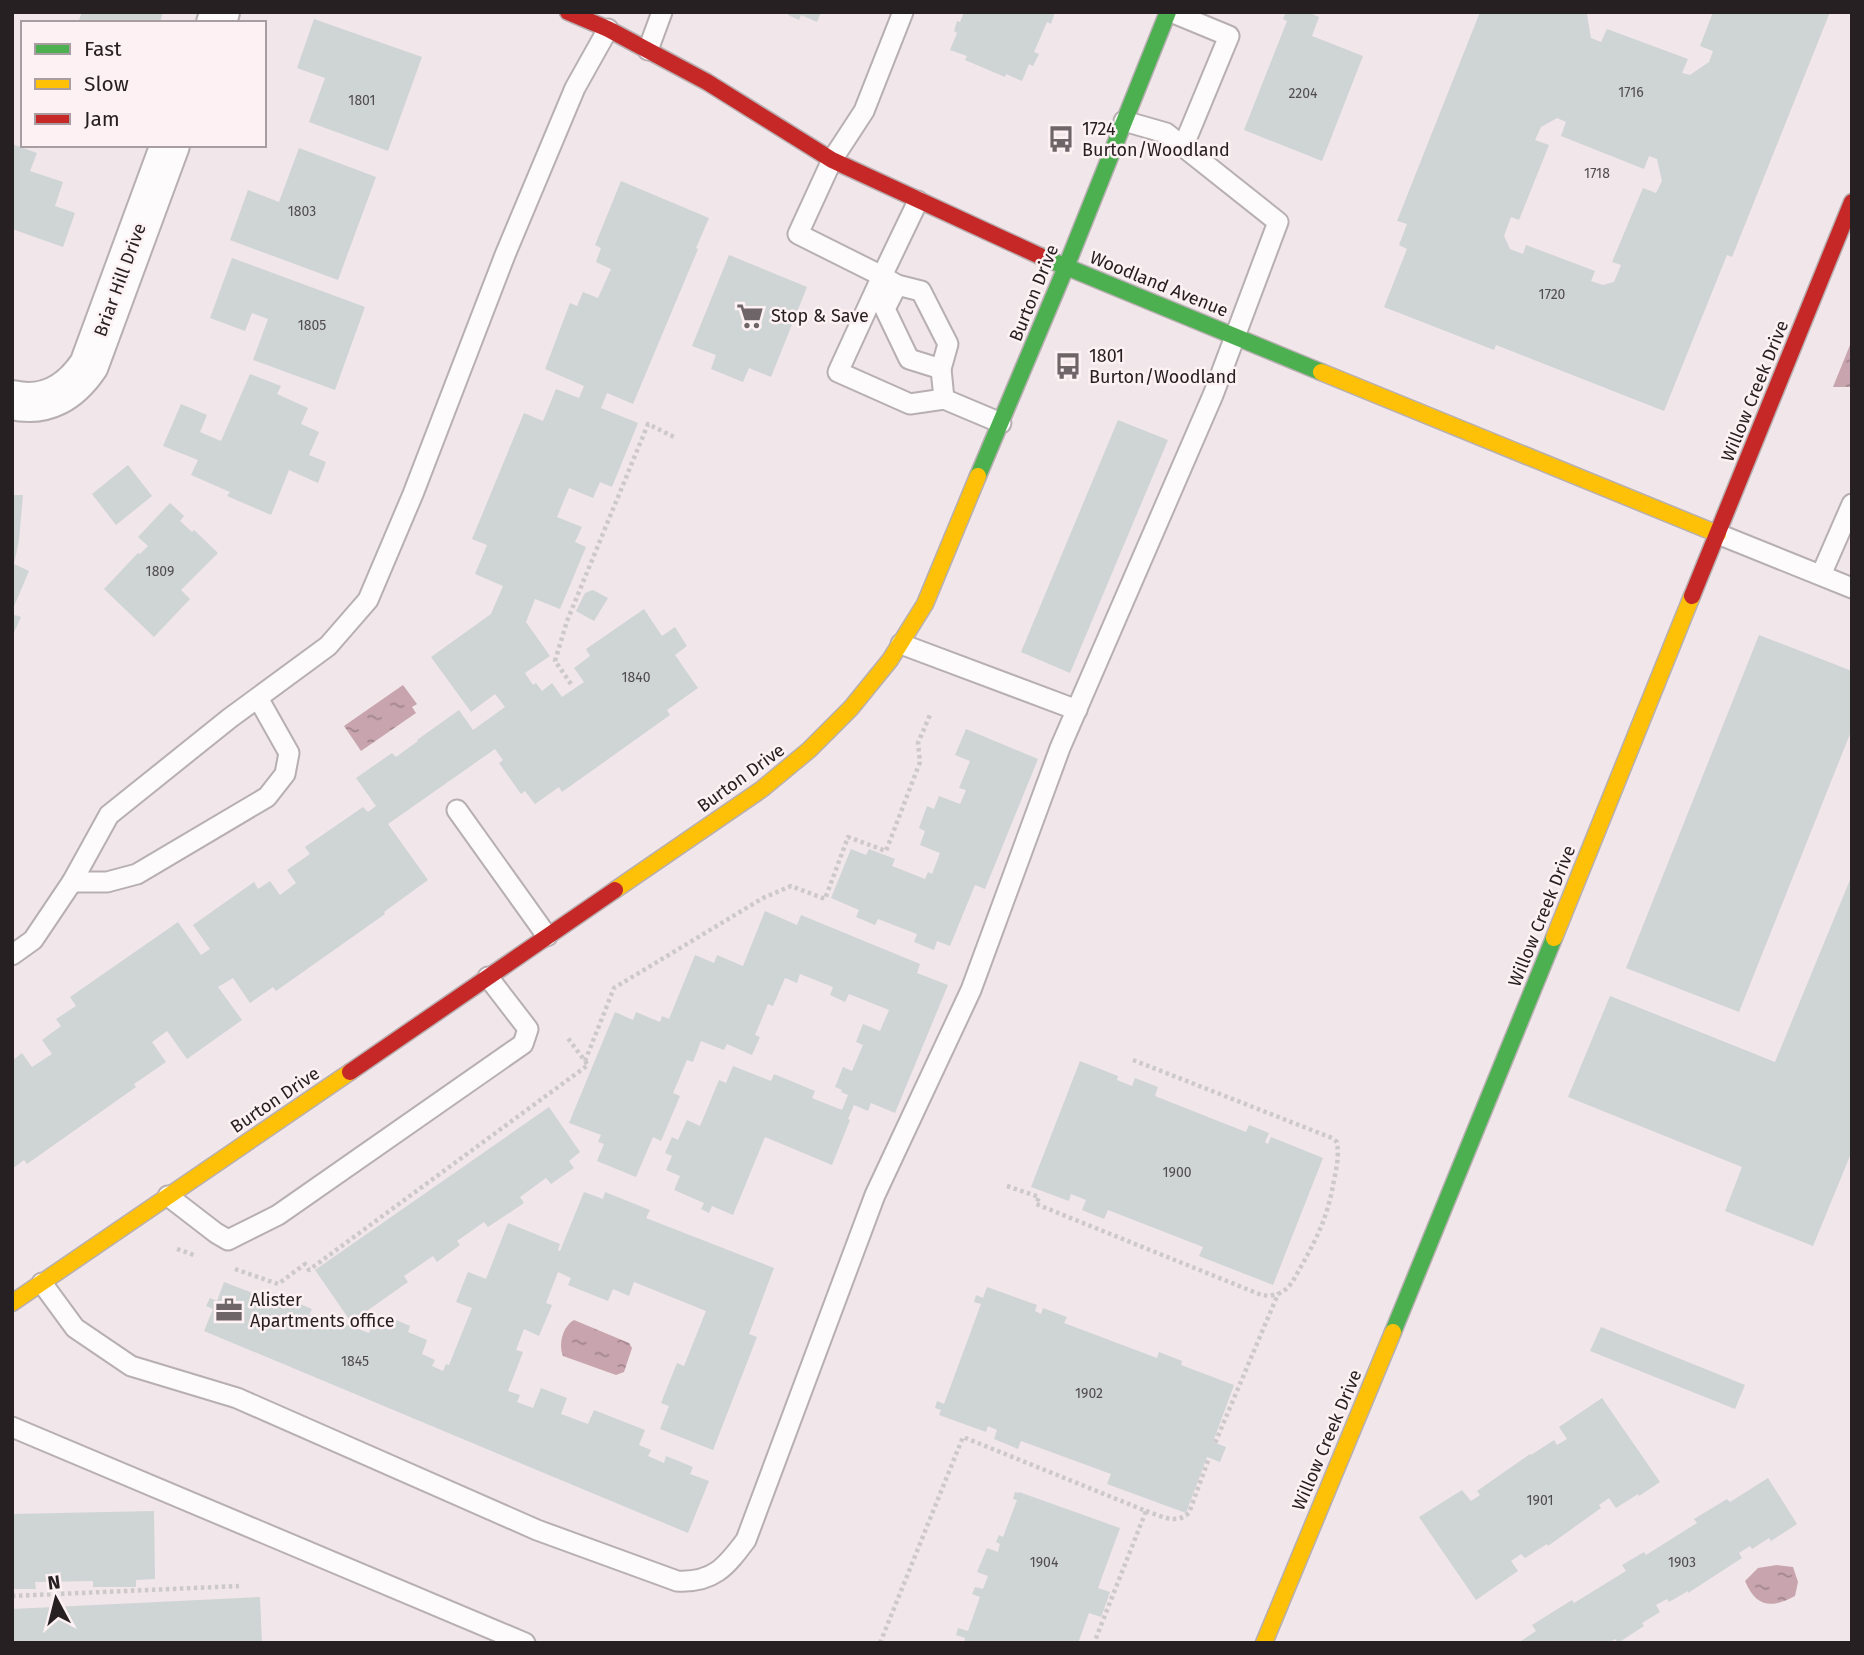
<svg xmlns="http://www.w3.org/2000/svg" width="1864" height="1655" font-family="'Fira Sans',sans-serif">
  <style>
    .water { fill: url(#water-ripples) }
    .building { fill: #cfd4d5; fill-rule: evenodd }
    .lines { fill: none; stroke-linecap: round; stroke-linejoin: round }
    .lane-casing { stroke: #b7afb1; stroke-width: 23 }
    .street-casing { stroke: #b7afb1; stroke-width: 42 }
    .fast-casing { stroke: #b7afb1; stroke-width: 19 }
    .slow-casing { stroke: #b7afb1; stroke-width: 19 }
    .jam-casing { stroke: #b7afb1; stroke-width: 19 }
    .path { stroke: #cdc9ca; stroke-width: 4.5; stroke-dasharray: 3.5 3.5; stroke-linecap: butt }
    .lane { stroke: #fdfbfc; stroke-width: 19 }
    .street { stroke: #fdfbfc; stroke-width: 38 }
    .fast { stroke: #4caf50; stroke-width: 16 }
    .slow { stroke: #ffc107; stroke-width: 16 }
    .jam { stroke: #c62828; stroke-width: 16 }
    .labels { text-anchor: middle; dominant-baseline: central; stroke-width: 5; stroke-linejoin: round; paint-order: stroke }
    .number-label { font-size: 14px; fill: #514d4f }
    .poi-label { font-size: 18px; fill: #272022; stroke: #fef1f4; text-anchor: start }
    .street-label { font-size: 18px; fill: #272022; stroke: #fef1f4 }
  </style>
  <defs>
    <pattern id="water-ripples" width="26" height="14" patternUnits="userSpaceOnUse" patternTransform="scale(1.75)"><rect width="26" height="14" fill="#c7a4ae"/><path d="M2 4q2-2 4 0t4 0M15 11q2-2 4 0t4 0" fill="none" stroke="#a2858d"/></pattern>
  </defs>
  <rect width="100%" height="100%" fill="#f1e6e9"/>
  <!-- water -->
  <g class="water">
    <path d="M 1852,340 L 1852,387 L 1833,387 Z"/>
    <path d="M 403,685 L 417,704 L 412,707 L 416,713 L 361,751 L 344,726 Z"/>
    <path d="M 574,1320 L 629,1343 L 632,1348 L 624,1372 L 616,1375 L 563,1356 C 558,1344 563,1326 574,1320 Z"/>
    <path d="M 1777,1565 L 1793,1567 L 1798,1582 L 1795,1596 C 1771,1609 1756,1607 1745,1581 L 1758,1568 Z"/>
  </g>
  <!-- building -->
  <g class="building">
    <path d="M 82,12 L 163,12 L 160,23 L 126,23 L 121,21 L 121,23 L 78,23 Z"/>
    <path d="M 790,12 L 821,12 L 817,22 L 801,15 L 799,20 L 788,15 Z"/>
    <path d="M 964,12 L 1055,12 L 1051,24 L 1047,22 L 1034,52 L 1039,54 L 1033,66 L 1029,64 L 1022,81 L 1006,74 L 1005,77 L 965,60 L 967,56 L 950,50 L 957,33 L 954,31 L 957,21 L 960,22 Z"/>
    <path d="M 1286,12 L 1308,12 L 1319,17 L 1312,36 L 1363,56 L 1322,161 L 1244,130 L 1287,21 L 1283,19 Z"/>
    <path d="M 1480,12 L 1588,12 L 1587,15 L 1591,38 L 1601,42 L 1607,29 L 1688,59 L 1682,73 L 1690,75 L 1709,62 L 1713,51 L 1700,46 L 1713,12 L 1830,12 L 1732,257 L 1727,255 L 1664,411 L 1496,345 L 1494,350 L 1384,307 L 1407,249 L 1399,245 L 1407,224 L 1397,221 ZM 1557,118 L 1566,122 L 1561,136 L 1644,169 L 1649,156 L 1657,159 L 1662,181 L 1656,193 L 1643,188 L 1612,262 L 1621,265 L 1614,282 L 1603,285 L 1591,281 L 1595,271 L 1526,245 L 1523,254 L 1510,249 L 1504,236 L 1511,217 L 1519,220 L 1549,145 L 1535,140 L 1541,127 Z"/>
    <path d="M 314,19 L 422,57 L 388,151 L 309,122 L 325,78 L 297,68 Z"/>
    <path d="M 12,144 L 37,153 L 30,171 L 63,182 L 55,206 L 75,213 L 63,247 L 12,229 Z"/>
    <path d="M 299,148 L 376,177 L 338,280 L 230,240 L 248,190 L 279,202 Z"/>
    <path d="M 621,181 L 709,218 L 696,248 L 698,249 L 633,404 L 607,393 L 601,408 L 638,423 L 612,487 L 600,482 L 593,498 L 569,488 L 557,517 L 582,527 L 575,542 L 586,547 L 560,609 L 535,599 L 526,622 L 550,656 L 525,673 L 533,685 L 536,683 L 542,691 L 552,683 L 562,697 L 584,682 L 574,668 L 590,656 L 586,649 L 644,609 L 662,636 L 675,627 L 687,646 L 675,655 L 698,688 L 667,710 L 670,715 L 562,792 L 559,787 L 535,804 L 525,791 L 521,794 L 499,763 L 503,760 L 495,749 L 388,824 L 428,880 L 384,912 L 385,914 L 276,991 L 273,987 L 250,1003 L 233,978 L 218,987 L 242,1020 L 187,1059 L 167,1031 L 152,1042 L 166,1062 L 134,1084 L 136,1087 L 27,1164 L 24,1160 L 12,1169 L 12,1061 L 22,1053 L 32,1067 L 52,1054 L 42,1040 L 61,1026 L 56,1019 L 76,1006 L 70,997 L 178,922 L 201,955 L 210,949 L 193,925 L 254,882 L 258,889 L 270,881 L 280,895 L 296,883 L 287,870 L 310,854 L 305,847 L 363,807 L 368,812 L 376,806 L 356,778 L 392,753 L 396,757 L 418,741 L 417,740 L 459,710 L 473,730 L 505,707 L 495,694 L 471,712 L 431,657 L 491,614 L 503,586 L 475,574 L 487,545 L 472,539 L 524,413 L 543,421 L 556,389 L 579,398 L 584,386 L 545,369 L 570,303 L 577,306 L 583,292 L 598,298 L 611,269 L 596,262 L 601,248 L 595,245 Z"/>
    <path d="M 729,255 L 807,287 L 771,377 L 749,368 L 743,382 L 711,369 L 716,355 L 692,346 Z"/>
    <path d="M 232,258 L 365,307 L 335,390 L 253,360 L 268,319 L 252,313 L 245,331 L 210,318 Z"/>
    <path d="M 250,374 L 281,386 L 277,394 L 308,408 L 301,424 L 319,432 L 309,455 L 326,462 L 318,483 L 289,470 L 271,515 L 227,496 L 230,492 L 191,475 L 198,460 L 163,446 L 181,404 L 207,415 L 200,432 L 221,441 Z"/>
    <path d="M 1118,420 L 1168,440 L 1070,673 L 1021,652 Z"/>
    <path d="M 128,465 L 152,496 L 116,525 L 92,494 Z"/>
    <path d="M 12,495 L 23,495 L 19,540 L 14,564 L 29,571 L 12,611 Z"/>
    <path d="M 170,503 L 184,516 L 180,521 L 192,532 L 194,530 L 218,553 L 181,590 L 190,599 L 154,637 L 104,589 L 138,553 L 140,554 L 148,546 L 138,537 Z"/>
    <path d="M 593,590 L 608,598 L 594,621 L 576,611 L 585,593 Z"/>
    <path d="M 12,614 L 21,617 L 12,637 Z"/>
    <path d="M 1759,635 L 1852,671 L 1852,729 L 1739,1012 L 1626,968 Z"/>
    <path d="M 966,729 L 1038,759 L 985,889 L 975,885 L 950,946 L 937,941 L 934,950 L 914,942 L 917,934 L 878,919 L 875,925 L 856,917 L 859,910 L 831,898 L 851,849 L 866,855 L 869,849 L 895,859 L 892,866 L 925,879 L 928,872 L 932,874 L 940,853 L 920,845 L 925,831 L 919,828 L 927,806 L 934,809 L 939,796 L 960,804 L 966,790 L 959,788 L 970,761 L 955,755 Z"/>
    <path d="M 1852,875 L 1852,1151 L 1813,1246 L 1725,1211 L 1742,1167 L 1568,1097 L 1610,996 L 1775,1062 Z"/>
    <path d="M 765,911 L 797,925 L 801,915 L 920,964 L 917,973 L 948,985 L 895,1113 L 871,1103 L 868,1111 L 854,1105 L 848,1119 L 850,1120 L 832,1165 L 765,1137 L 733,1215 L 712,1206 L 709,1213 L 701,1209 L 704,1203 L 674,1190 L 680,1176 L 666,1170 L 672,1156 L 665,1153 L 672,1137 L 678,1140 L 687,1120 L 700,1126 L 719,1080 L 726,1083 L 733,1066 L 771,1081 L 774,1074 L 815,1091 L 812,1098 L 842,1110 L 848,1095 L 841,1092 L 842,1090 L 835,1087 L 843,1067 L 852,1071 L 863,1045 L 856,1042 L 863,1024 L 880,1031 L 889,1010 L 849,994 L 845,1002 L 830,995 L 833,987 L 800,974 L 797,983 L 785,978 L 773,1006 L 768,1004 L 755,1035 L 760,1037 L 752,1055 L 727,1044 L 724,1050 L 701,1041 L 693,1062 L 687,1060 L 673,1093 L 680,1096 L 661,1141 L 653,1137 L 636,1177 L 597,1161 L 604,1144 L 598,1142 L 601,1135 L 569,1123 L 615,1012 L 633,1020 L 636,1012 L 660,1022 L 662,1016 L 669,1019 L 695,955 L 714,963 L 717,955 L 743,966 Z"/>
    <path d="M 1080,1061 L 1118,1076 L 1117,1080 L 1132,1086 L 1135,1078 L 1158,1087 L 1155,1096 L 1246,1132 L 1249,1125 L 1269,1133 L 1265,1142 L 1268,1144 L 1271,1137 L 1323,1158 L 1273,1285 L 1199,1256 L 1203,1247 L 1108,1210 L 1104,1219 L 1082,1210 L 1086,1200 L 1071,1194 L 1069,1201 L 1031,1187 Z"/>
    <path d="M 549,1107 L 580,1152 L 569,1161 L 574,1168 L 551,1184 L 546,1178 L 520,1197 L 524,1203 L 488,1227 L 484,1222 L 457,1241 L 460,1245 L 437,1262 L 433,1256 L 404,1276 L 408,1282 L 351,1322 L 315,1270 Z"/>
    <path d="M 584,1192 L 603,1199 L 605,1192 L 650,1210 L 646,1218 L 774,1268 L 749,1334 L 757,1337 L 713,1450 L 660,1429 L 669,1406 L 661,1403 L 677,1363 L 684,1366 L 706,1311 L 634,1282 L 629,1296 L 613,1289 L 608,1301 L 568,1285 L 571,1278 L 558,1272 L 546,1303 L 552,1305 L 539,1336 L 524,1329 L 516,1350 L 523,1352 L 508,1391 L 520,1395 L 517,1402 L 533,1408 L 541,1388 L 567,1398 L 561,1414 L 588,1424 L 594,1410 L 645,1430 L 639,1445 L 651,1450 L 648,1456 L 664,1463 L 666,1456 L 693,1467 L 690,1474 L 709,1481 L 688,1533 L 204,1331 L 213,1309 L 206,1306 L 210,1298 L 217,1301 L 224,1282 L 271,1300 L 273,1293 L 312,1309 L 309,1315 L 332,1325 L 335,1320 L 369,1333 L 374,1319 L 394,1326 L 396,1320 L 410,1326 L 408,1332 L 427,1340 L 422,1354 L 435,1360 L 432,1366 L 443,1371 L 446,1364 L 449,1365 L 472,1308 L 456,1302 L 468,1272 L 486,1279 L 508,1223 L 560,1244 L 558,1250 L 560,1251 Z"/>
    <path d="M 987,1287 L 1037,1305 L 1035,1311 L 1041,1314 L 1043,1308 L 1067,1317 L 1064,1323 L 1157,1358 L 1159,1352 L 1182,1361 L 1181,1365 L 1234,1385 L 1213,1442 L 1226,1447 L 1220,1462 L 1207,1457 L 1186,1513 L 1107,1484 L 1111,1474 L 1021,1441 L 1018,1449 L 994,1439 L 997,1430 L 988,1426 L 986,1432 L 939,1415 L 941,1410 L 935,1408 L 937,1401 L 944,1404 L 981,1304 L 974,1302 L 976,1295 L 983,1298 Z"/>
    <path d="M 1601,1327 L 1745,1385 L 1735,1409 L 1590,1351 Z"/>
    <path d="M 1602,1398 L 1660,1482 L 1639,1496 L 1638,1494 L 1616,1508 L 1609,1498 L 1599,1505 L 1601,1508 L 1548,1546 L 1547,1544 L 1525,1558 L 1521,1554 L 1511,1561 L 1518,1571 L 1476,1600 L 1419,1517 L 1462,1490 L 1471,1501 L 1480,1495 L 1477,1491 L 1530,1454 L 1531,1455 L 1554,1440 L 1557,1445 L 1567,1439 L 1559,1427 Z"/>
    <path d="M 1768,1478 L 1797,1524 L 1771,1541 L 1769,1538 L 1752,1549 L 1750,1546 L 1739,1553 L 1742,1558 L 1688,1593 L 1688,1591 L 1669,1602 L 1667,1599 L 1656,1605 L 1660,1612 L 1642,1623 L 1644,1626 L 1618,1643 L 1615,1639 L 1609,1643 L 1518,1643 L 1536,1631 L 1532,1625 L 1572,1600 L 1574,1603 L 1626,1571 L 1622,1565 L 1644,1552 L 1646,1555 L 1697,1523 L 1694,1519 L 1727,1499 L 1730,1502 Z"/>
    <path d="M 1015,1492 L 1019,1493 L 1019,1492 L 1120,1528 L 1098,1588 L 1110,1592 L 1103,1612 L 1101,1617 L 1089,1613 L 1078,1643 L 964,1643 L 965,1638 L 956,1635 L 958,1628 L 968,1631 L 980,1597 L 972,1594 L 975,1587 L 983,1589 L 988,1576 L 977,1572 L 987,1548 L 998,1552 L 1000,1544 L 996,1542 L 999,1535 L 1003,1537 L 1017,1500 L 1013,1499 Z"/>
    <path d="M 154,1511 L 155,1579 L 136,1580 L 136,1587 L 93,1587 L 93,1581 L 35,1582 L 36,1589 L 12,1589 L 12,1514 Z"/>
    <path d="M 260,1597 L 262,1643 L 12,1643 L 12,1609 Z"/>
  </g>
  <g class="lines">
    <defs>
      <g id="lane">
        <path d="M 903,12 L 864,111 L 832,160 L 798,234 L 882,276 L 918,201"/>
        <path d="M 1171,12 L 1229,36 L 1183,147"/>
        <path d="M 648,50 L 662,12"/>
        <path d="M 897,285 L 885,309 L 909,359 L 941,369"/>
        <path d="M 944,399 L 910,404 L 838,372 L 882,276 L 897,285 L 921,291 L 948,344 L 941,369 L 944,399 L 1001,423"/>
        <path d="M 1718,534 L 1852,588"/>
        <path d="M 1821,575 L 1852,504"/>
        <path d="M 901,644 L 1077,710"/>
        <path d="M 457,810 L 547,936"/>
        <path d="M 72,882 L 107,882 L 137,874 L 267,797 L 285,774 L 289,753 L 258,698"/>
        <path d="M 12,955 L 33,940 L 72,882 L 109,815 L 230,718 L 328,646 L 368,600 L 413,494 L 505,255 L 575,88 L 608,29"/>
        <path d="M 168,1196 L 216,1233 L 228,1240 L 278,1215 L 523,1044 L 528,1029 L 488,977"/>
        <path d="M 42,1283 L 75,1328 L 131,1366 L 237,1398 L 537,1530 L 677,1581 C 713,1583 726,1567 746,1540 L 875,1195 L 971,990 L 1060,748 L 1213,395 L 1278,222 L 1166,133 L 1124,121"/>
        <path d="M 12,1427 L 525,1643"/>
      </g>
      <g id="street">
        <path d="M 216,23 L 220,12"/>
        <path d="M 12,400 C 46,408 71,392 89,365 L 170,145"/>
      </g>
      <g id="fast">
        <path d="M 1040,256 L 1321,372"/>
        <path d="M 978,476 L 1066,267 L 1168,12"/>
        <path d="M 1393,1332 L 1554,938"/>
      </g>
      <g id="slow">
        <path d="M 1321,372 L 1718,534"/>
        <path d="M 615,890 L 762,789 L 809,750 L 851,708 L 890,660 L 925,604 L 978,476"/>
        <path d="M 1554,938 L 1692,596"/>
        <path d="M 12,1303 L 350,1072"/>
        <path d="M 1264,1643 L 1393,1332"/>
      </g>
      <g id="jam">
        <path d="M 568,12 L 608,29 L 707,82 L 832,160 L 1040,256"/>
        <path d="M 1692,596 L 1852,202"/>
        <path d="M 350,1072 L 615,890"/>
      </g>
    </defs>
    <!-- lane casing -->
    <use href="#lane" class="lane-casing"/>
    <!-- street casing -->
    <use href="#street" class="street-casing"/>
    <!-- fast casing -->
    <use href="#fast" class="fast-casing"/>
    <!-- slow casing -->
    <use href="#slow" class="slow-casing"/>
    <!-- jam casing -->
    <use href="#jam" class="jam-casing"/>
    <!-- path -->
    <g class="path">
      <path d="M 571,684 L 555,661 L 567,621 L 648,424 L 674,437"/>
      <path d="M 1133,1060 L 1332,1138 L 1337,1142 C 1339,1156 1337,1166 1334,1180 C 1328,1215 1319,1234 1302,1265 C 1295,1276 1291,1289 1278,1294 L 1215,1443"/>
      <path d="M 585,1061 L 614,988 L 763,898 L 791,886 L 825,899 L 848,837 L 886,851 L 920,762 L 918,743 L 930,715"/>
      <path d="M 1007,1186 L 1039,1197 L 1036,1204 L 1259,1294 L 1268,1296 L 1278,1294"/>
      <path d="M 177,1249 L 194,1255"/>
      <path d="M 235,1269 L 278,1284 L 305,1264 L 309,1270 L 588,1065 L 567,1037"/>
      <path d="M 1146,1511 C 1161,1516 1176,1525 1189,1513 L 1209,1458"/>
      <path d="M 12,1596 L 239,1586"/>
      <path d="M 880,1643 L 963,1437 L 1146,1511 L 1094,1643"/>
    </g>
    <!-- lane -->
    <use href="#lane" class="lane"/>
    <!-- street -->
    <use href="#street" class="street"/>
    <!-- fast -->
    <use href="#fast" class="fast"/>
    <!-- slow -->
    <use href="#slow" class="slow"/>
    <!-- jam -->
    <use href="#jam" class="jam"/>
  </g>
  <!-- icons -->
  <defs>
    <symbol id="bus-bare" viewBox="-9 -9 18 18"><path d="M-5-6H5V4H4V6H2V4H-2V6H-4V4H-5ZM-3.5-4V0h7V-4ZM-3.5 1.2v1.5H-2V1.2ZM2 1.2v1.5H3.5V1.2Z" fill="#6e6568" stroke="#fef1f4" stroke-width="2.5" paint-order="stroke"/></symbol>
    <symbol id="supermarket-bare" viewBox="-9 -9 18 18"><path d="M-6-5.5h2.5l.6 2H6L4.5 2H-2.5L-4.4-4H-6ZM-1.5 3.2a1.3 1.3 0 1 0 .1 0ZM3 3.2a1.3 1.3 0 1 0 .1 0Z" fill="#6e6568" stroke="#fef1f4" stroke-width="2.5" paint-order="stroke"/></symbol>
    <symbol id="office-bare" viewBox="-9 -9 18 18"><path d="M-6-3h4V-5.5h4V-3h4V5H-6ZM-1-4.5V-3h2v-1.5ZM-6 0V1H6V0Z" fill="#6e6568" stroke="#fef1f4" stroke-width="2.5" paint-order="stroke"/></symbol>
  </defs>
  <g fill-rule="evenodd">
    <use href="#bus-bare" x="1042" y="120" width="38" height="38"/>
    <use href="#supermarket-bare" x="731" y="297" width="38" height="38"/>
    <use href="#bus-bare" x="1049" y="347" width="38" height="38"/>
    <use href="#office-bare" x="210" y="1291" width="38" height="38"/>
  </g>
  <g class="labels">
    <!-- number labels -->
    <g class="number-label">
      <text x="1631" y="92">1716</text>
      <text x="1303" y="93">2204</text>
      <text x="362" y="100">1801</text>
      <text x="1597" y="173">1718</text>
      <text x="302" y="211">1803</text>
      <text x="1552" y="294">1720</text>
      <text x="312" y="325">1805</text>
      <text x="160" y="571">1809</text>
      <text x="636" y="677">1840</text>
      <text x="1177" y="1172">1900</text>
      <text x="355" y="1361">1845</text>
      <text x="1089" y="1393">1902</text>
      <text x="1540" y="1500">1901</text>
      <text x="1044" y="1562">1904</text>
      <text x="1682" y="1562">1903</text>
    </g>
    <!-- poi labels -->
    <g class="poi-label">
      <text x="1082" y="129">1724<tspan x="1082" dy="21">Burton/Woodland</tspan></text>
      <text x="771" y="316">Stop &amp; Save</text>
      <text x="1089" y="356">1801<tspan x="1089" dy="21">Burton/Woodland</tspan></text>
      <text x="250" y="1300">Alister<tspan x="250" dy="21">Apartments office</tspan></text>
    </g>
    <!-- street labels -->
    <g class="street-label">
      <text transform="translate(120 280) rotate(-70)">Briar Hill Drive</text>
      <text transform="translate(1159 284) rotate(22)">Woodland Avenue</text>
      <text transform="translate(1034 293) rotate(-68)">Burton Drive</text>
      <text transform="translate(1755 391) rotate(-68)">Willow Creek Drive</text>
      <text transform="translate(741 778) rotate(-36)">Burton Drive</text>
      <text transform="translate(1542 916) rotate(-68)">Willow Creek Drive</text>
      <text transform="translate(275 1100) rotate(-34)">Burton Drive</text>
      <text transform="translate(1327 1440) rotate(-67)">Willow Creek Drive</text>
    </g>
  </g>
  <!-- border -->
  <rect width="1864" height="1655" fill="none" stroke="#272022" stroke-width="28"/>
  <!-- legend -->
  <rect x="21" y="21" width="245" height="126" fill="#fef1f4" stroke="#a89da0" stroke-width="2"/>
  <rect x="35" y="44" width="35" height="10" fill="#4caf50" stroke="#a89da0" stroke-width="2"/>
  <text x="84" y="56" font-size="21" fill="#272022">Fast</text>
  <rect x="35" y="79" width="35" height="10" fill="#ffc107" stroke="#a89da0" stroke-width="2"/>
  <text x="84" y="91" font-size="21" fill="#272022">Slow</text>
  <rect x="35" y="114" width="35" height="10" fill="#c62828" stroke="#a89da0" stroke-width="2"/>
  <text x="84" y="126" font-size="21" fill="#272022">Jam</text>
  <!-- north arrow -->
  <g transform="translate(56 1599) rotate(353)" stroke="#fef1f4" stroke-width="5" paint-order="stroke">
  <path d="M0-5L12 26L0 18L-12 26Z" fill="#272022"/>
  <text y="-10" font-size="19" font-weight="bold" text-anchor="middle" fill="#272022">N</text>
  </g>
</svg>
